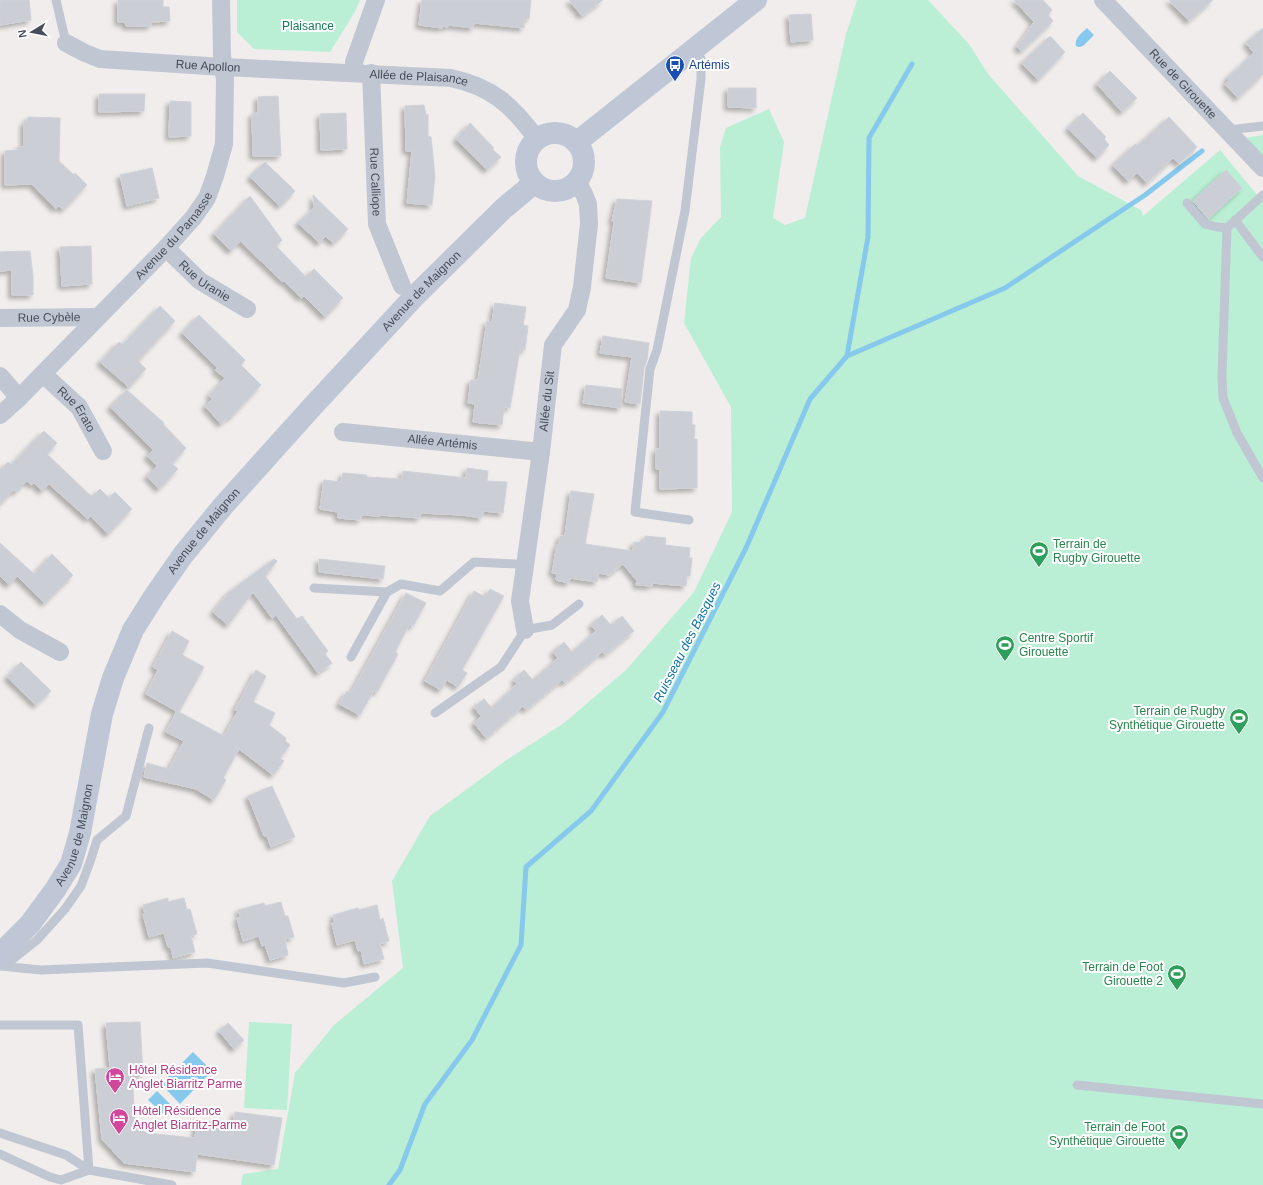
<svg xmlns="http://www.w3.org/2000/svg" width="1263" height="1185" font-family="Helvetica,sans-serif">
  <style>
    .green { fill: #baefd5 }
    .water { fill: #86c9ec }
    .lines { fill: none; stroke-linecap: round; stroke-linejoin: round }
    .stream { stroke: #86c9ec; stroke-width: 5 }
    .building { fill: #ccced5; stroke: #d0d2d9; filter: url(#shadow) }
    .lane { stroke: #c0c7d2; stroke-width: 9 }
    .street { stroke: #c0c7d2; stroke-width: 18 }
    .secondary { stroke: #bfc7d6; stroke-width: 22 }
    .labels { text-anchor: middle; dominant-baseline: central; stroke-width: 4; stroke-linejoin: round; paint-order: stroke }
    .park-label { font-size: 12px; fill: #167b56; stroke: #fff }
    .transit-label { font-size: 12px; fill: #164399; stroke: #fff; text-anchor: start }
    .street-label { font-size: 12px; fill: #454d5a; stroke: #fff }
    .leisure-label { font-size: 12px; fill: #27864d; stroke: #fff; text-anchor: end }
    .hotel-label { font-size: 12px; fill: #b23c85; stroke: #fff; text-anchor: start }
    .water-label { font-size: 13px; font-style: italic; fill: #0b72a7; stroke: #fff }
  </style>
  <defs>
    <filter id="shadow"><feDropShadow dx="-3.5" dy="3.5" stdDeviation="2" flood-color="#0004"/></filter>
  </defs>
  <rect width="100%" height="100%" fill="#f0edec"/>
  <!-- green -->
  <g class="green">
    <path d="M 237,0 L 360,0 L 356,10 L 330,52 L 254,49 L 237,32 Z"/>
    <path d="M 857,0 L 928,0 L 969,44 L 988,74 L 1078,176 L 1141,210 L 1143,216 L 1220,150 L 1263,202 L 1263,1185 L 241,1185 L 243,1174 L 278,1169 L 295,1073 L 334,1025 L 403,968 L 392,881 L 430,816 L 508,759 L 564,723 L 626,670 L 694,592 L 732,512 L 731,407 L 684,323 L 691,258 L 701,238 L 721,217 L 720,147 L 726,128 L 769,109 L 784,142 L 773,218 L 785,225 L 805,218 L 846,34 Z"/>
    <path d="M 1263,135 L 1263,157 L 1245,138 Z"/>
    <path d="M 249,1022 L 292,1024 L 287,1110 L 244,1108 Z"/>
  </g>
  <!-- water -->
  <g class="water">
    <path d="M 1087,28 L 1094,35 L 1083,46 L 1079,47 L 1076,46 C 1074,38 1082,33 1087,28 Z"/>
    <path d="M 193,1052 L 212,1071 L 180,1104 L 161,1084 Z"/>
    <path d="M 157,1091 L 175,1109 L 167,1117 L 148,1100 Z"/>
  </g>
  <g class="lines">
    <!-- stream -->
    <g class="stream">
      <path d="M 847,356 L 1005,288 L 1145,195 L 1202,151"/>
      <path d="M 389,1185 L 400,1170 L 425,1104 L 472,1040 L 521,945 L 526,867 L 591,811 L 663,712 L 746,548 L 810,399 L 847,356 L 868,237 L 869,138 L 912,64"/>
    </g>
  </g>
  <!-- building -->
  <g class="building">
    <path d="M 0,0 L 29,0 L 31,20 L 0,25 Z"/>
    <path d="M 118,0 L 163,0 L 163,7 L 169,7 L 170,21 L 151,22 L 151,26 L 126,26 L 125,22 L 118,22 Z"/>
    <path d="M 422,0 L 531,0 L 529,19 L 524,19 L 524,28 L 474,23 L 473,28 L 448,25 L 448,27 L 442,26 L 442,28 L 419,25 Z"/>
    <path d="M 569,0 L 603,0 L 582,16 Z"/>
    <path d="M 1014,0 L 1043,0 L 1052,10 L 1048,15 L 1053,21 L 1022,51 L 1017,47 L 1034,22 Z"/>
    <path d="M 1169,0 L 1213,0 L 1189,21 Z"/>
    <path d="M 811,14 L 813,40 L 791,42 L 789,15 Z"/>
    <path d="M 1263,28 L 1263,74 L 1238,98 L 1225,84 L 1229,80 L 1227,78 L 1254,53 L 1246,43 Z"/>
    <path d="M 1050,36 L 1065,52 L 1038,80 L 1022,63 Z"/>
    <path d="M 1110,71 L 1137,98 L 1122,112 L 1097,84 Z"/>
    <path d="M 728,88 L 756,88 L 756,108 L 728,107 Z"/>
    <path d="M 99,94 L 145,94 L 144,111 L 99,112 Z"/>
    <path d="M 278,96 L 281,156 L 253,156 L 252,114 L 258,113 L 258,97 Z"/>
    <path d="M 170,101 L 191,102 L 191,136 L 169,137 Z"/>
    <path d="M 424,105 L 426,115 L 428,114 L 428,136 L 431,137 L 435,176 L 432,205 L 407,203 L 412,151 L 406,151 L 405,106 Z"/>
    <path d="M 346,113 L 347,149 L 321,150 L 320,114 Z"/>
    <path d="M 1083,113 L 1106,137 L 1104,139 L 1109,145 L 1097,158 L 1068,128 Z"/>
    <path d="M 28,117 L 60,118 L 59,161 L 74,175 L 75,173 L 87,185 L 63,210 L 59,206 L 56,209 L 32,184 L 5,185 L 5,151 L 17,150 L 18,147 L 24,147 L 24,122 L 27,122 Z"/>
    <path d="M 1169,117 L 1197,147 L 1179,164 L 1173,158 L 1147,183 L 1137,173 L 1128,181 L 1113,165 L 1135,144 L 1137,146 Z"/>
    <path d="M 470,123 L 494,148 L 493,150 L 501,157 L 487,170 L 456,139 Z"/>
    <path d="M 265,162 L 295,191 L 280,206 L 250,177 Z"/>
    <path d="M 152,168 L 159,198 L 127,206 L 120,175 Z"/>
    <path d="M 1226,170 L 1242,188 L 1208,219 L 1193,201 Z"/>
    <path d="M 313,195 L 348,229 L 334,243 L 325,236 L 320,243 L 298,223 L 313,209 L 314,209 Z"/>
    <path d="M 250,196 L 282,240 L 276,246 L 306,277 L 314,269 L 343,298 L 325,317 L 304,296 L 301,298 L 284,281 L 283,282 L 240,241 L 231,251 L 214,234 Z"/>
    <path d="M 617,199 L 652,201 L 641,283 L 606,278 L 614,222 L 612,221 Z"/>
    <path d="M 91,246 L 92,284 L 62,286 L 60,247 Z"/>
    <path d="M 30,251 L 33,276 L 33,295 L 12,295 L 12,270 L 0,271 L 0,252 Z"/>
    <path d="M 495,303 L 526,307 L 523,325 L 528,326 L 525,350 L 520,349 L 510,408 L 504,407 L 502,425 L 473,422 L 475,404 L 468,403 L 471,380 L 478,380 L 487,321 L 492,322 Z"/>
    <path d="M 160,306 L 175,321 L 138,361 L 146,369 L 129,387 L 100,362 L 119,342 L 122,345 Z"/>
    <path d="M 199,315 L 245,360 L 241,365 L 261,385 L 231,417 L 230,416 L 221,424 L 205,406 L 212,399 L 209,395 L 225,378 L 215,370 L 218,368 L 182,333 Z"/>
    <path d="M 603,336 L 649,343 L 647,360 L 644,368 L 640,404 L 625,402 L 632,357 L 600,353 Z"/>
    <path d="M 586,385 L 622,389 L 621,408 L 583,403 Z"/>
    <path d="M 127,390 L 164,423 L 163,424 L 186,448 L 172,464 L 178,469 L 159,489 L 147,476 L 157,466 L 147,456 L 153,450 L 110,407 Z"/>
    <path d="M 660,411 L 692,412 L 692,425 L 695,425 L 694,439 L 697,439 L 697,488 L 660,489 L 660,469 L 656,469 L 656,449 L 660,449 Z"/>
    <path d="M 44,431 L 57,443 L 47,454 L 92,497 L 100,489 L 109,498 L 115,492 L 132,509 L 108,534 L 91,516 L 88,519 L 49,484 L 42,491 L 34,483 L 32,485 L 27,481 L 16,492 L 14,490 L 0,504 L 0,470 L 8,462 L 11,465 Z"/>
    <path d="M 467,468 L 488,471 L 487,481 L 507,482 L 503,513 L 483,511 L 482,518 L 462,515 L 421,513 L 420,518 L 380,515 L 380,516 L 361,515 L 361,520 L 338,518 L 338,512 L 320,509 L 324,480 L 341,482 L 343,473 L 367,475 L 367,477 L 402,479 L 403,471 L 466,478 Z"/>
    <path d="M 571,491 L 594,494 L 585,544 L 633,551 L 634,542 L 644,543 L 645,536 L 666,538 L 665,545 L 690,548 L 689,558 L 692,558 L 690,576 L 687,576 L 686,586 L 652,583 L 652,586 L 636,585 L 637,581 L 623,564 L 609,575 L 598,573 L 597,582 L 570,578 L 569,583 L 556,580 L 557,574 L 552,573 L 557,545 L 559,545 L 560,536 L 565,536 Z"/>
    <path d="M 0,543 L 34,574 L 52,554 L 73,575 L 45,603 L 17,576 L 9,585 L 0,576 Z"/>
    <path d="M 274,559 L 277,561 L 265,576 L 297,619 L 302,616 L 328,651 L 325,654 L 332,663 L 318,673 L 276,615 L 272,618 L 253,592 L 228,625 L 213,612 L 229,592 Z"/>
    <path d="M 319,559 L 385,566 L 383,579 L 319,572 Z"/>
    <path d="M 490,589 L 504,596 L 462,670 L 467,673 L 458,687 L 447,680 L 441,690 L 425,681 L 474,591 L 485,597 Z"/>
    <path d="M 406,593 L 426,603 L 413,626 L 409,625 L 395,652 L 398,654 L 377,692 L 374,690 L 360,715 L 339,704 L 347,691 L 351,693 Z"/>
    <path d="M 602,615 L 611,625 L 622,616 L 634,631 L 605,655 L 602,652 L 565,683 L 562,680 L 526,710 L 523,706 L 486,738 L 474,723 L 481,716 L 474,707 L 484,699 L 492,708 L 517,684 L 514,680 L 524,670 L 533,680 L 558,658 L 553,652 L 564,642 L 572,652 L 596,631 L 591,625 Z"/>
    <path d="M 172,631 L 189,641 L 182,655 L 204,667 L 179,712 L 224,736 L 238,711 L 235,710 L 256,670 L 266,676 L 253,702 L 275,713 L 269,725 L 286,738 L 285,741 L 290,745 L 280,758 L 284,761 L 273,775 L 239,749 L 223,778 L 226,780 L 214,800 L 196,789 L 144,777 L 147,763 L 169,769 L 184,741 L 166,732 L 177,711 L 178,712 L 146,694 L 158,670 L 153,667 Z"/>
    <path d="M 21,662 L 51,691 L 36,705 L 7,677 Z"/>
    <path d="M 272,786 L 295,837 L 271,847 L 267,836 L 264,836 L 248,796 Z"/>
    <path d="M 168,898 L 168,902 L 184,898 L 187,910 L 190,909 L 197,934 L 191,936 L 195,952 L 173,958 L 171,947 L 168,947 L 164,933 L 149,937 L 143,914 L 145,914 L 143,905 Z"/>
    <path d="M 281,902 L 285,916 L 288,916 L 294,937 L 285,939 L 288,955 L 270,960 L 265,945 L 262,946 L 259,936 L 243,941 L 237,918 L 241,917 L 238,910 L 264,903 L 265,906 Z"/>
    <path d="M 377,905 L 380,920 L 383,918 L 389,941 L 380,944 L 384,959 L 364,964 L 361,950 L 358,951 L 355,940 L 337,945 L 332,923 L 335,923 L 333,915 L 358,908 L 359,910 Z"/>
    <path d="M 140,1022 L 143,1074 L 132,1075 L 135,1122 L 146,1133 L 195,1138 L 197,1120 L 233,1125 L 235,1112 L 282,1118 L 274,1165 L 197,1154 L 195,1172 L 124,1163 L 102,1139 L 95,1069 L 110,1068 L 106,1023 Z"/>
    <path d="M 228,1023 L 244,1040 L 234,1049 L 219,1031 Z"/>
  </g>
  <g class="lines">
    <!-- lane -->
    <g class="lane">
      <path d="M 56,0 L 66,43"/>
      <path d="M 1228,130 L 1263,126"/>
      <path d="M 1263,195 L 1227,228 L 1222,376 L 1223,398 L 1237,433 L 1263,478"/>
      <path d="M 1187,203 L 1205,224 L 1217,227 L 1227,228"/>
      <path d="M 1235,220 L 1263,257"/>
      <path d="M 689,520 L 635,512 L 650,369 L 657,350 L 685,211 L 701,79 L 701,59 L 695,48"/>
      <path d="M 314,588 L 387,592 L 401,584 L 440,591 L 474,562 L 516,564 L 524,565"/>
      <path d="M 351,657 L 387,592"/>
      <path d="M 435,713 L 501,667 L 525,630 L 552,625 L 579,604"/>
      <path d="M 0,962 L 13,959 L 37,940 L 65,909 L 81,886 L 90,862 L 97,840 L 126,816 L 149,728"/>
      <path d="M 0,966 L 41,970 L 207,963 L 344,983 L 375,977"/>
      <path d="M 0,1025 L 78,1025 L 89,1170"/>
      <path d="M 1077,1085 L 1263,1104"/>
      <path d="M 0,1133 L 66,1155 L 89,1170"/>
      <path d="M 0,1154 L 50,1177 L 61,1180 L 89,1170 L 172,1185"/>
    </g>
    <!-- street -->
    <g class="street">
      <path id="s1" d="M 1103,0 L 1263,168"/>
      <path id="s2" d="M 66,43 L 85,53 L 100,59 L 223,67 L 451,78 C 492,87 512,105 536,138"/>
      <path d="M 355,73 L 354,62 L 376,0"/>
      <path id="s3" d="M 371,73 L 377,224 L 402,286"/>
      <path id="s4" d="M 166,248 L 200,281 L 247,309"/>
      <path id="s5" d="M 0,318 L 97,317"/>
      <path id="s6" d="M 43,374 L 79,407 L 103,451"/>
      <path d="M 0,376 L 19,398"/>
      <path id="s7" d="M 0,415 L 19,398 L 166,248 L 193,218 L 207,198 L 215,176 L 224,144 L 225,80 L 222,55 L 221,0"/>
      <path id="s8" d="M 343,432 L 541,452"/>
      <path d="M 0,614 L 20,630 L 60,652"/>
      <path id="s9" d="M 525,630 L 520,601 L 541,452 L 553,345 L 577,310 L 582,287 L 589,224 L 588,204 L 584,194 L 577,182"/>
    </g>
    <!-- secondary -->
    <g class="secondary">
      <circle cx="555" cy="162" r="29"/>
      <path d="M 577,142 L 756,0"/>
      <path id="s10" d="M 0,954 L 30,924 L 55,890 L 71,864 L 80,833 L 102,714 L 113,678 L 133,630 L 155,595 L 183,555 L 223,506 L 312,407 L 414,297 L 503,209 L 534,183"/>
    </g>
  </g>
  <!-- icons -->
  <defs>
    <symbol id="bus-pin" viewBox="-11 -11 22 30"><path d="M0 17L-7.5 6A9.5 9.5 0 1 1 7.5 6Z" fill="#1a4fb4" stroke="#fff"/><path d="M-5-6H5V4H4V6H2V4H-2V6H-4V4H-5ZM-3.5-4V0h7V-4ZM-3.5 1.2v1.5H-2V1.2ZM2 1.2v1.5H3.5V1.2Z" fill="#fff"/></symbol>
    <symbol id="stadium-pin" viewBox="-11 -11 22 30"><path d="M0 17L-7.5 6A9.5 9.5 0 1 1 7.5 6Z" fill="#2e9e5b" stroke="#fff"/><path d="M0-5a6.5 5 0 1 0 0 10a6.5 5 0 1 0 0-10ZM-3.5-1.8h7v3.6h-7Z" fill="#fff"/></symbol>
    <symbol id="hotel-pin" viewBox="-11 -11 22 30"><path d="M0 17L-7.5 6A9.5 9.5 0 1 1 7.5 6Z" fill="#d1479c" stroke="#fff"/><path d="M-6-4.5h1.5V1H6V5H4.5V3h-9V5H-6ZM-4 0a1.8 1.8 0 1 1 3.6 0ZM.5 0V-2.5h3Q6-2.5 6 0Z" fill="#fff"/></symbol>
  </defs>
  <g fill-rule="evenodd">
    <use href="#bus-pin" x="664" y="54" width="22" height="30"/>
    <use href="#stadium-pin" x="1028" y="540" width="22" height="30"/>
    <use href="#stadium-pin" x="994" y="634" width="22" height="30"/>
    <use href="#stadium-pin" x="1228" y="707" width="22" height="30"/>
    <use href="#stadium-pin" x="1166" y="963" width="22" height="30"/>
    <use href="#hotel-pin" x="104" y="1066" width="22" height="30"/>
    <use href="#hotel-pin" x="108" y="1107" width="22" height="30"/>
    <use href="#stadium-pin" x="1168" y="1123" width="22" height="30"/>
  </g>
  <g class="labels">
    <!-- park labels -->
    <g class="park-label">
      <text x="308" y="26">Plaisance</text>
    </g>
    <!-- transit labels -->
    <g class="transit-label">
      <text x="689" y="65">Artémis</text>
    </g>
    <!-- street labels -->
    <g class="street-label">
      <text stroke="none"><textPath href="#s2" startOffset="146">Rue Apollon</textPath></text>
      <text stroke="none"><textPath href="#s2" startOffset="357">Allée de Plaisance</textPath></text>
      <text stroke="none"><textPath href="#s1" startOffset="116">Rue de Girouette</textPath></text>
      <text stroke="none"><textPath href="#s3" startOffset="109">Rue Calliope</textPath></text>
      <text stroke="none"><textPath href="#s7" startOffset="250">Avenue du Parnasse</textPath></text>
      <text stroke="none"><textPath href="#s4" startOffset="51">Rue Uranie</textPath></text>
      <text stroke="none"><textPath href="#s10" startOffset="804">Avenue de Maignon</textPath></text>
      <text stroke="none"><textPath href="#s5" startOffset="49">Rue Cybèle</textPath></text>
      <text stroke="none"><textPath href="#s9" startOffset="231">Allée du Sit</textPath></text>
      <text stroke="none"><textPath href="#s6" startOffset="49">Rue Erato</textPath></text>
      <text stroke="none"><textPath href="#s8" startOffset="100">Allée Artémis</textPath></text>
      <text stroke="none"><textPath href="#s10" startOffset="480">Avenue de Maignon</textPath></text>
      <text stroke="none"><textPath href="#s10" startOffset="144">Avenue de Maignon</textPath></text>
    </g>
    <!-- leisure labels -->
    <g class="leisure-label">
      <text x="1053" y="544" text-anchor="start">Terrain de<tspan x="1053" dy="14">Rugby Girouette</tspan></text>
      <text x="1019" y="638" text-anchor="start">Centre Sportif<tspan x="1019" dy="14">Girouette</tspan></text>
      <text x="1225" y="711">Terrain de Rugby<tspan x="1225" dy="14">Synthétique Girouette</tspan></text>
      <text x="1163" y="967">Terrain de Foot<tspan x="1163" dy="14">Girouette 2</tspan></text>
      <text x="1165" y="1127">Terrain de Foot<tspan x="1165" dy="14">Synthétique Girouette</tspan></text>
    </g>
    <!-- hotel labels -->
    <g class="hotel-label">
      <text x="129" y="1070">Hôtel Résidence<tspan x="129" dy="14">Anglet Biarritz Parme</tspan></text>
      <text x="133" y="1111">Hôtel Résidence<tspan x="133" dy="14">Anglet Biarritz-Parme</tspan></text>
    </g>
    <!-- water labels -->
    <g class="water-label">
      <text transform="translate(687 642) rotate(-63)">Ruisseau des Basques</text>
    </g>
  </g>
  <!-- north arrow -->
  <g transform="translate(32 32) rotate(260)" stroke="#ffffff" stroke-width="3" paint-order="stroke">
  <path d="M0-3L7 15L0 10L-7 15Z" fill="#454d5a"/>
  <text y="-6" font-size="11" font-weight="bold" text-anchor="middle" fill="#454d5a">N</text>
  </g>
</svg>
